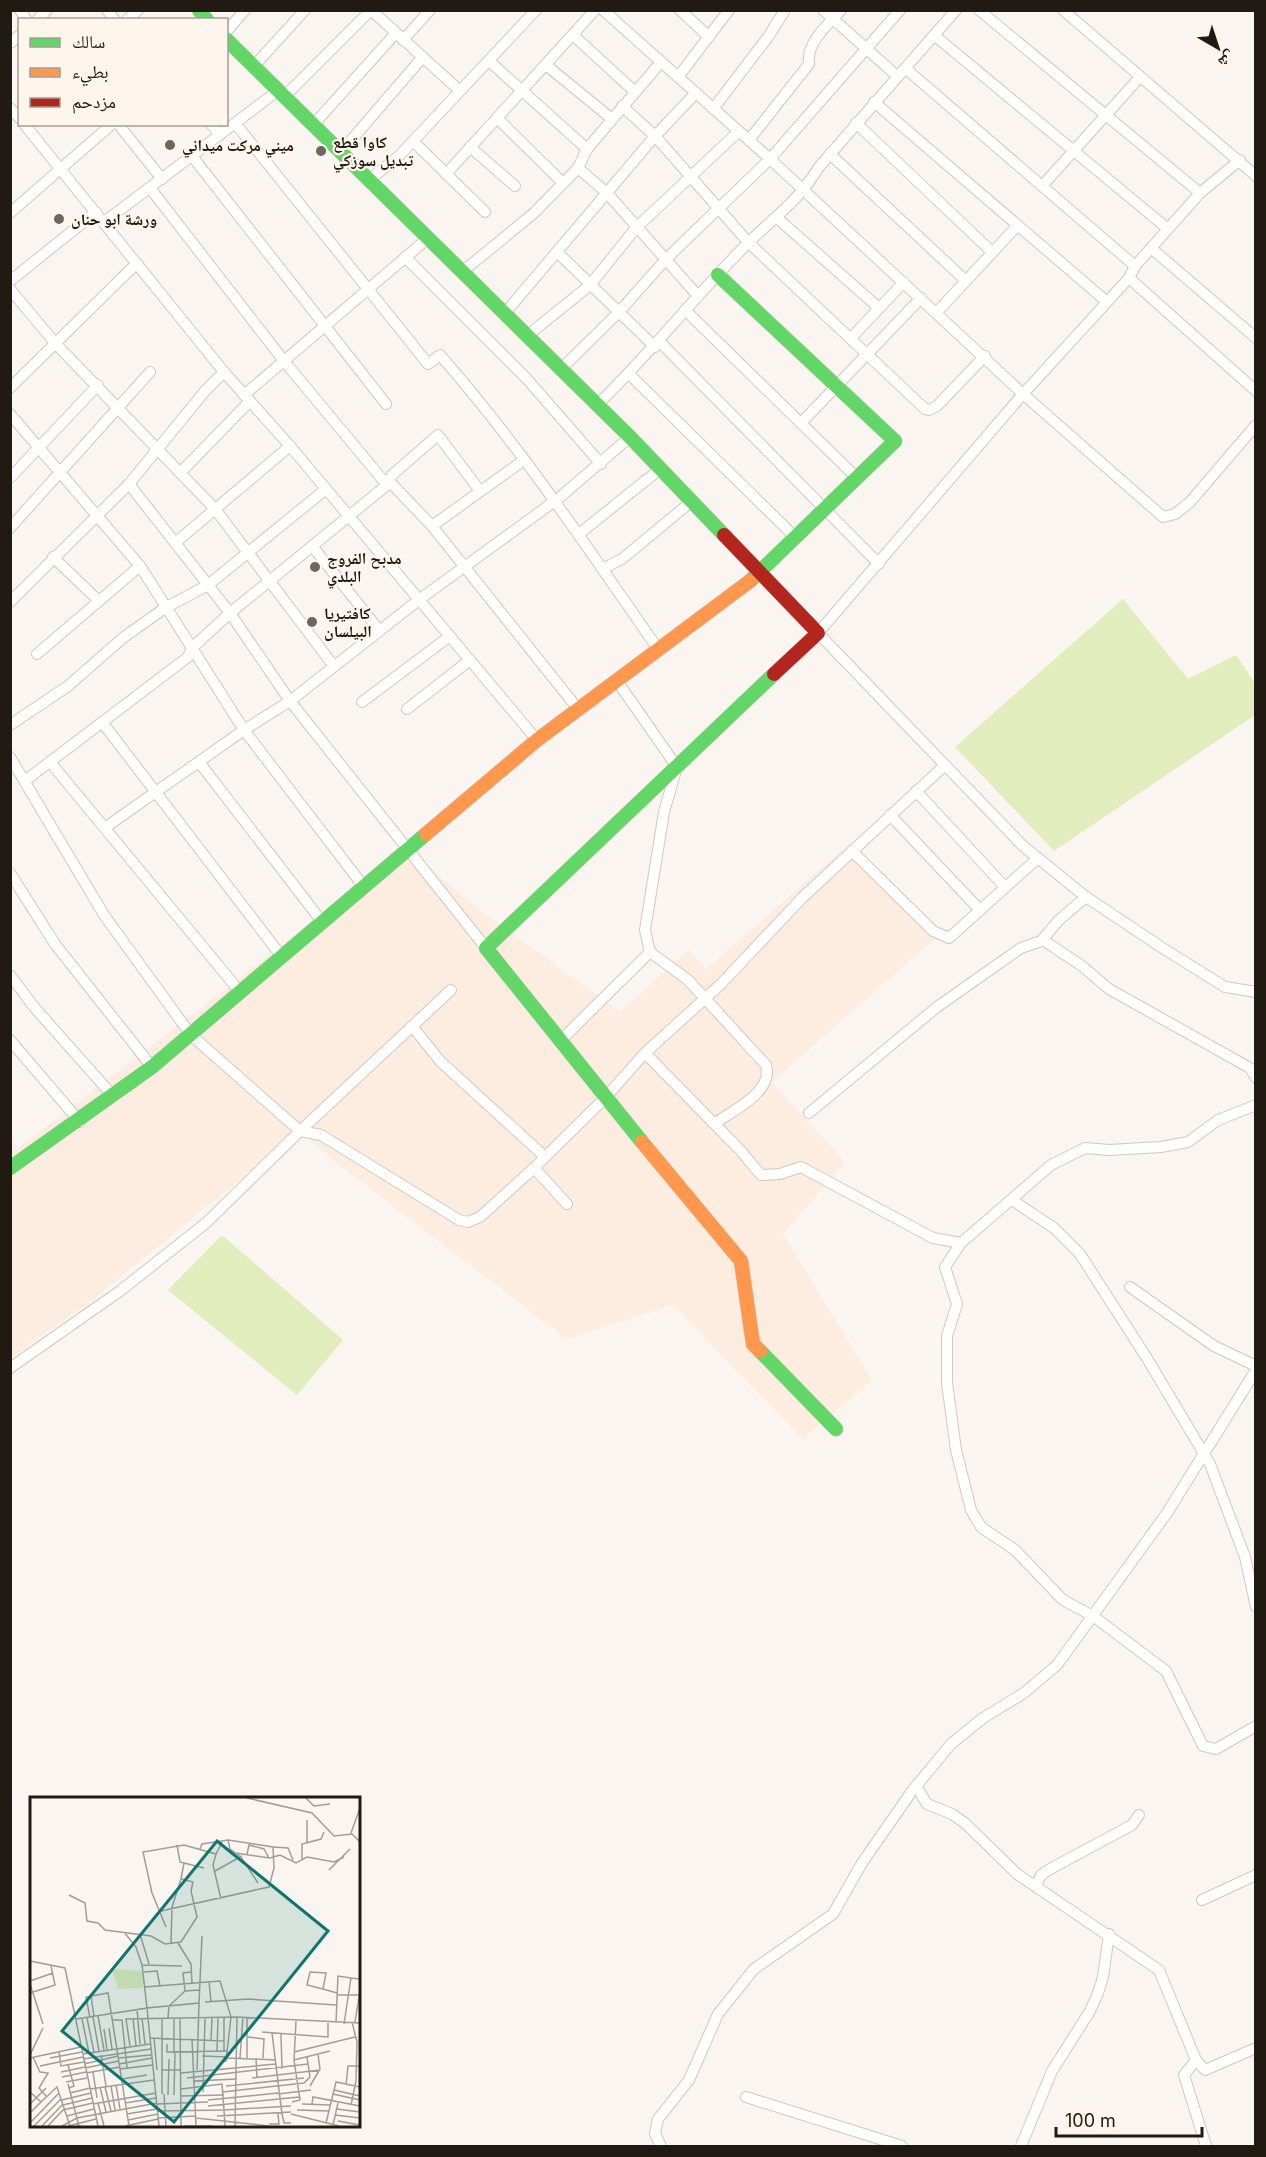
<svg xmlns="http://www.w3.org/2000/svg" width="1266" height="2157" font-family="Inter,'Noto Naskh Arabic',sans-serif">
  <style>
    .built { fill: #fcede0 }
    .green { fill: #e1edbd }
    .lines { fill: none; stroke-linecap: round; stroke-linejoin: round }
    .street-casing { stroke: #d0c9c3; stroke-width: 12 }
    .fast-casing { stroke: #d0c9c3; stroke-width: 15 }
    .slow-casing { stroke: #d0c9c3; stroke-width: 15 }
    .jam-casing { stroke: #d0c9c3; stroke-width: 15 }
    .street { stroke: #fefefd; stroke-width: 10 }
    .fast { stroke: #63d668; stroke-width: 14 }
    .slow { stroke: #ff974d; stroke-width: 14 }
    .jam { stroke: #b3261e; stroke-width: 14 }
    .poi-dot { fill: #6d6760; stroke: #fef5ec; stroke-width: 2 }
    .labels { text-anchor: middle; dominant-baseline: central; stroke-width: 4.5; stroke-linejoin: round; paint-order: stroke }
    .poi-label { font-size: 16px; font-weight: bold; fill: #211a12; stroke: #fef5ec; text-anchor: start }
    .inset-road { fill: none; stroke: #a39d97; stroke-width: 1.5 }
    .view { fill: #0f766e; fill-opacity: 0.15; stroke: #0f766e; stroke-width: 3 }
    .inset-edge { fill: none; stroke: #211a12; stroke-width: 3 }
  </style>
  <rect width="100%" height="100%" fill="#faf5f0"/>
  <!-- built -->
  <path class="built" d="M 849,844 L 940,934 L 772,1082 L 845,1162 L 783,1234 L 872,1380 L 803,1439 L 673,1305 L 567,1339 L 342,1167 L 300,1131 L 92,1300 L 11,1358 L 10,1140 L 18,1148 L 408,849 L 468,901 L 620,1012 L 688,950 L 706,969 Z"/>
  <!-- green -->
  <g class="green">
    <path d="M 1123,599 L 1188,679 L 1236,655 L 1255,683 L 1255,715 L 1054,851 L 955,747 Z"/>
    <path d="M 222,1235 L 343,1340 L 297,1395 L 168,1290 Z"/>
  </g>
  <g class="lines">
    <defs>
      <g id="street">
        <path d="M 20,10 L 27,20"/>
        <path d="M 107,10 L 115,20"/>
        <path d="M 371,10 L 459,90"/>
        <path d="M 603,10 L 770,159 L 1023,394 L 1163,517 L 1175,514 L 1190,502 L 1256,425"/>
        <path d="M 680,10 L 709,37"/>
        <path d="M 823,10 L 897,76"/>
        <path d="M 979,10 L 1200,193"/>
        <path d="M 1063,10 L 1256,176"/>
        <path d="M 37,20 L 47,10"/>
        <path d="M 127,20 L 138,10"/>
        <path d="M 226,32 L 245,10"/>
        <path d="M 573,35 L 634,91"/>
        <path d="M 934,35 L 1168,229"/>
        <path d="M 403,40 L 430,10"/>
        <path d="M 10,43 L 20,35"/>
        <path d="M 489,61 L 587,149"/>
        <path d="M 546,65 L 612,119"/>
        <path d="M 254,66 L 305,10"/>
        <path d="M 905,68 L 1135,266"/>
        <path d="M 678,77 L 729,10"/>
        <path d="M 285,96 L 371,10"/>
        <path d="M 874,102 L 1106,301"/>
        <path d="M 622,106 L 655,136 L 748,242 L 925,409 L 929,410 L 937,406 L 985,356"/>
        <path d="M 10,108 L 20,119"/>
        <path d="M 713,109 L 768,37 L 785,10"/>
        <path d="M 497,118 L 563,183"/>
        <path d="M 235,123 L 428,364 L 440,355 C 521,447 588,549 658,649"/>
        <path d="M 856,123 L 992,252"/>
        <path d="M 24,124 L 224,372 L 290,446 L 537,740"/>
        <path d="M 118,124 L 162,179"/>
        <path d="M 211,124 L 220,135"/>
        <path d="M 314,124 L 396,33"/>
        <path d="M 749,140 L 809,64 C 806,42 828,25 841,10"/>
        <path d="M 413,141 L 485,212"/>
        <path d="M 470,147 L 515,186"/>
        <path d="M 341,152 L 422,58"/>
        <path d="M 830,154 L 965,280"/>
        <path d="M 192,156 L 386,404"/>
        <path d="M 1240,160 L 1200,193 L 1135,266 L 1129,278 L 1023,394 L 818,633 L 1023,846 L 1086,897 L 1161,947 L 1225,987 L 1256,992"/>
        <path d="M 578,168 L 607,193 L 698,296"/>
        <path d="M 446,174 L 595,10"/>
        <path d="M 369,180 L 399,156 L 536,10"/>
        <path d="M 1043,185 L 1140,77"/>
        <path d="M 150,188 L 284,361 L 387,485"/>
        <path d="M 10,213 L 112,124"/>
        <path d="M 776,217 L 879,308"/>
        <path d="M 104,222 L 279,90"/>
        <path d="M 1151,248 L 1256,338"/>
        <path d="M 558,253 L 655,347"/>
        <path d="M 405,257 L 527,379 L 601,464"/>
        <path d="M 462,272 L 534,213 L 578,168 L 587,149 L 661,62"/>
        <path d="M 1129,278 L 1256,391"/>
        <path d="M 10,281 L 96,212"/>
        <path d="M 10,289 L 55,343 L 215,509 L 333,665"/>
        <path d="M 685,310 L 857,478"/>
        <path d="M 937,312 L 1018,225"/>
        <path d="M 505,313 L 655,136 L 696,93"/>
        <path d="M 527,336 L 590,285 L 636,228 L 738,132"/>
        <path d="M 851,338 L 904,282"/>
        <path d="M 660,342 L 879,564"/>
        <path d="M 560,370 L 619,312 L 667,258 L 770,159 L 900,10"/>
        <path d="M 629,374 L 796,538"/>
        <path d="M 10,388 L 137,263"/>
        <path d="M 244,395 L 427,239"/>
        <path d="M 597,405 C 650,354 695,296 747,244 C 775,216 797,203 819,167 L 956,10"/>
        <path d="M 10,414 L 140,566 L 244,730 L 364,887"/>
        <path d="M 801,423 L 921,298"/>
        <path d="M 181,472 L 250,401"/>
        <path d="M 10,478 L 98,385"/>
        <path d="M 390,482 L 432,526 L 578,709"/>
        <path d="M 129,484 L 230,613 L 290,701 L 486,948"/>
        <path d="M 432,526 L 524,460"/>
        <path d="M 10,528 L 150,372"/>
        <path d="M 579,534 L 660,469"/>
        <path d="M 175,543 L 290,446"/>
        <path d="M 312,546 L 379,630"/>
        <path d="M 53,557 L 99,601"/>
        <path d="M 602,569 L 622,559 L 692,501"/>
        <path d="M 10,602 L 129,484 L 205,391 L 224,372"/>
        <path d="M 37,654 L 140,566"/>
        <path d="M 617,681 L 677,767 L 664,812 L 645,930 L 650,952"/>
        <path d="M 362,702 L 450,636"/>
        <path d="M 407,709 L 470,660"/>
        <path d="M 102,722 L 282,957"/>
        <path d="M 10,725 L 68,686 L 124,637 L 165,608 L 208,585 L 326,489"/>
        <path d="M 10,757 L 104,915 L 191,1035 L 300,1131 L 321,1135 L 459,1220 L 468,1222 L 480,1217 L 534,1168 L 605,1098 L 645,1053 L 721,984 L 802,898 L 945,765"/>
        <path d="M 50,762 L 241,993"/>
        <path d="M 199,762 L 323,923"/>
        <path d="M 26,780 L 188,657 L 192,648 L 230,613 L 387,485 L 392,475 L 438,435 L 480,491"/>
        <path d="M 916,791 L 1004,886"/>
        <path d="M 890,815 L 979,909"/>
        <path d="M 106,827 L 244,730 L 290,701 L 420,599 L 559,498 L 630,437"/>
        <path d="M 852,851 L 933,931 L 949,938 L 1038,858"/>
        <path d="M 10,873 L 55,944 L 152,1067"/>
        <path d="M 1043,940 L 1082,966 L 1109,989 L 1250,1068 L 1256,1078"/>
        <path d="M 10,975 L 34,1007 L 113,1096"/>
        <path d="M 412,1026 L 440,1061 L 544,1156"/>
        <path d="M 10,1040 L 80,1122"/>
        <path d="M 560,1041 L 650,952 L 688,980 L 766,1065 C 774,1092 733,1110 714,1124"/>
        <path d="M 645,1053 L 740,1150 L 761,1175 L 780,1174 L 801,1167 L 933,1238 L 961,1243"/>
        <path d="M 1256,1105 L 1218,1120 L 1188,1142 L 1161,1147 L 1109,1150 L 1085,1148 L 1051,1165 L 961,1243 L 945,1267 L 957,1304 L 947,1336 L 947,1383 L 956,1450 L 971,1510 L 981,1527 L 1015,1550 L 1063,1600 L 1093,1616 L 1166,1671 L 1203,1746 L 1216,1749 L 1256,1726"/>
        <path d="M 809,1113 L 937,1007 L 1021,948 L 1041,941 L 1059,920 L 1086,897"/>
        <path d="M 534,1168 L 567,1204"/>
        <path d="M 1012,1200 L 1054,1228 L 1080,1254 L 1148,1360 L 1210,1464 L 1245,1557 L 1256,1607"/>
        <path d="M 1130,1287 L 1214,1346 L 1256,1366"/>
        <path d="M 10,1368 L 120,1291 L 206,1223 L 300,1131 L 451,990"/>
        <path d="M 916,1786 L 927,1804 L 952,1814 L 966,1824 L 1017,1874 L 1159,1970 L 1196,2060"/>
        <path d="M 1036,1886 L 1041,1875 L 1050,1869 L 1132,1825 L 1139,1815"/>
        <path d="M 1202,1900 L 1256,1875"/>
        <path d="M 746,2097 L 902,2146"/>
        <path d="M 661,2146 L 655,2134 L 658,2119 L 689,2080 L 718,2014 L 754,1969 L 833,1914 L 862,1863 L 912,1791 L 951,1744 L 983,1718 L 1024,1693 L 1057,1665 L 1167,1513 L 1256,1370"/>
        <path d="M 1021,2146 L 1052,2071 L 1090,2011 L 1098,1993 L 1103,1977 L 1109,1934"/>
        <path d="M 1206,2146 L 1184,2075 L 1196,2060 L 1205,2070 L 1256,2048"/>
      </g>
      <g id="fast">
        <path d="M 199,10 L 207,20"/>
        <path d="M 226,39 L 630,437 L 724,535"/>
        <path d="M 718,275 L 895,441 L 750,581"/>
        <path d="M 642,1142 L 486,948 L 774,674"/>
        <path d="M 10,1168 L 152,1067 L 426,834"/>
        <path d="M 760,1351 L 836,1429"/>
      </g>
      <g id="slow">
        <path d="M 426,834 L 537,740 L 750,581"/>
        <path d="M 642,1142 L 741,1261 L 753,1344 L 760,1351"/>
      </g>
      <path id="jam" d="M 724,535 L 818,633 L 774,674"/>
    </defs>
    <!-- street casing -->
    <use href="#street" class="street-casing"/>
    <!-- fast casing -->
    <use href="#fast" class="fast-casing"/>
    <!-- slow casing -->
    <use href="#slow" class="slow-casing"/>
    <!-- jam casing -->
    <use href="#jam" class="jam-casing"/>
    <!-- street -->
    <use href="#street" class="street"/>
    <!-- fast -->
    <use href="#fast" class="fast"/>
    <!-- slow -->
    <use href="#slow" class="slow"/>
    <!-- jam -->
    <use href="#jam" class="jam"/>
  </g>
  <!-- markers -->
  <g class="poi-dot">
    <circle cx="170" cy="145" r="6"/>
    <circle cx="321" cy="151" r="6"/>
    <circle cx="59" cy="219" r="6"/>
    <circle cx="315" cy="567" r="6"/>
    <circle cx="312" cy="622" r="6"/>
  </g>
  <g class="labels">
    <!-- poi labels -->
    <g class="poi-label">
      <text x="333" y="142">كاوا قطع<tspan x="333" dy="18">تبديل سوزكي</tspan></text>
      <text x="182" y="145">ميني مركت ميداني</text>
      <text x="71" y="219">ورشة ابو حنان</text>
      <text x="327" y="558">مدبح الفروج<tspan x="327" dy="18">البلدي</tspan></text>
      <text x="324" y="613">كافتيريا<tspan x="324" dy="18">البيلسان</tspan></text>
    </g>
  </g>
  <!-- overview -->
  <g transform="translate(30 1797)">
    <rect width="330" height="330" fill="#faf5f0"/>
    <path d="M 82,172 L 112,174 L 113,191 L 88,192 Z" fill="#e1edbd"/>
    <path class="inset-road" d="M 217,1 L 282,16 L 304,39 L 322,37 L 330,45M 276,1 L 284,9 L 300,7M 277,23 L 277,45M 321,36 L 330,11M 243,50 L 258,51 L 263,63M 170,52 L 172,47 L 198,43 L 200,52 L 211,60 L 228,86M 205,56 L 240,61 L 250,58 L 266,66 L 277,60 L 304,65 L 314,60M 186,57 L 183,68 L 191,102M 217,57 L 219,48 L 234,52 L 239,61M 272,63 L 272,47 L 291,42 L 294,35M 154,66 L 174,71M 299,73 L 320,52M 185,74 L 212,59M 39,98 L 55,106 L 57,124 L 68,126 L 75,133 L 121,139 L 135,147 L 151,145 L 167,120 L 161,94 L 163,85 L 151,82 L 154,66 L 150,65 L 147,48M 131,114 L 239,90 L 244,71 L 243,50 L 198,43M 136,130 L 122,96 L 113,55 L 154,48 L 186,57 L 193,43M 110,137 L 119,167M 148,146 L 161,167 L 162,186M 141,147 L 142,110 L 151,82M 0,164 L 35,171 L 68,329M 112,168 L 152,169M 114,175 L 127,174 L 130,189M 161,175 L 153,176 L 155,194 L 169,193M 0,184 L 23,176M 179,184 L 181,205M 0,187 L 13,227M 115,190 L 190,184 L 201,220 L 196,264 L 192,265M 293,192 L 296,176 L 280,175 L 277,188 L 293,192 L 307,196M 0,196 L 25,188 L 21,169M 61,198 L 64,220M 307,198 L 329,198M 175,205 L 218,202 L 306,208M 107,212 L 110,247M 68,219 L 74,253M 63,220 L 69,254M 194,220 L 194,254M 57,221 L 64,255M 60,221 L 56,200 L 78,196 L 99,329M 103,221 L 106,249M 112,221 L 115,247M 138,221 L 139,209 L 155,194M 144,221 L 144,255M 150,221 L 151,329M 46,222 L 117,211 L 112,168 L 106,150 L 94,135M 52,222 L 59,256M 83,223 L 92,223 L 97,271M 325,225 L 330,194M 306,226 L 308,179 L 321,181M 314,227 L 321,181 L 330,182M 79,231 L 82,252M 74,232 L 77,253M 232,235 L 298,240 L 298,226M 242,236 L 252,317 L 254,326 L 261,326M 251,237 L 252,272M 218,240 L 234,242 L 233,261M 120,241 L 194,244M 124,241 L 127,273M 162,242 L 166,329M 181,244 L 182,220M 137,247 L 137,255 L 198,254M 100,249 L 96,222 L 207,220 L 330,226M 29,254 L 31,269 L 54,265M 187,254 L 188,220M 264,255 L 325,240M 53,257 L 120,247M 0,258 L 13,231M 71,258 L 76,289M 172,259 L 197,260M 3,260 L 10,275 L 18,276 L 9,291 L 16,299M 0,261 L 51,250M 20,261 L 52,255M 88,261 L 121,258M 197,261 L 246,263M 210,261 L 213,220M 217,261 L 217,220M 226,261 L 227,281M 53,262 L 121,252M 264,263 L 300,254M 54,267 L 88,259M 89,267 L 122,261M 38,268 L 44,289 L 39,291M 10,269 L 53,260M 55,271 L 89,264M 90,272 L 123,268M 131,273 L 151,273M 167,273 L 169,206M 31,275 L 55,270M 63,275 L 67,301M 56,276 L 90,270M 151,276 L 246,267M 32,280 L 56,275M 157,281 L 278,267M 222,281 L 290,273M 92,282 L 117,278M 163,284 L 207,282M 36,285 L 57,281M 38,287 L 49,329M 86,288 L 90,312M 316,288 L 318,269 L 330,269M 81,289 L 85,313M 196,289 L 274,281M 280,289 L 290,272 L 288,257M 70,290 L 76,315M 75,290 L 81,314M 60,292 L 124,283M 304,293 L 330,299M 0,295 L 11,305 L 0,316M 173,295 L 175,221M 193,295 L 274,286 L 280,280 L 277,260M 40,296 L 60,291M 132,297 L 132,221M 134,297 L 136,329M 248,297 L 281,293M 303,297 L 330,303M 138,298 L 139,262M 144,298 L 145,254M 151,299 L 194,298M 32,303 L 61,296M 178,303 L 248,296M 11,305 L 27,290 L 40,329M 262,305 L 270,303 L 264,263 L 266,224M 68,306 L 74,329M 95,306 L 126,301M 0,307 L 16,291M 63,307 L 126,296M 127,307 L 178,305M 272,307 L 300,308M 282,307 L 283,300 L 330,309M 33,308 L 62,301M 321,308 L 326,284 L 327,245 L 322,225M 178,309 L 269,300M 307,312 L 330,315M 267,313 L 299,314M 128,314 L 194,313 L 192,287 L 151,292M 97,317 L 127,312M 261,317 L 309,329M 305,318 L 330,321M 37,319 L 64,312M 187,319 L 261,315M 128,321 L 165,319M 166,321 L 239,329M 98,323 L 128,317M 308,324 L 330,328M 0,326 L 29,296M 296,326 L 306,285 L 330,290M 239,327 L 249,327 L 248,317M 303,328 L 308,306M 4,329 L 31,302M 12,329 L 33,307M 18,329 L 33,313 L 63,306M 32,329 L 47,321 L 127,306M 38,329 L 66,322M 95,329 L 128,322M 129,329 L 117,211 L 169,206 L 172,139M 154,329 L 183,329M 195,329 L 194,313 L 261,309M 205,329 L 207,220"/>
    <path class="view" d="M 187,44 L 298,134 L 144,325 L 32,234 Z"/>
    <rect width="330" height="330" class="inset-edge"/>
  </g>
  <!-- border -->
  <rect width="1266" height="2157" fill="none" stroke="#211a12" stroke-width="24"/>
  <!-- legend -->
  <rect x="18" y="18" width="210" height="108" fill="#fef5ec" stroke="#a69d95" stroke-width="1.5"/>
  <rect x="30" y="38" width="30" height="9" fill="#63d668" stroke="#a69d95" stroke-width="1.5"/>
  <text x="72" y="48" font-size="18" fill="#211a12">سالك</text>
  <rect x="30" y="68" width="30" height="9" fill="#ff974d" stroke="#a69d95" stroke-width="1.5"/>
  <text x="72" y="78" font-size="18" fill="#211a12">بطيء</text>
  <rect x="30" y="98" width="30" height="9" fill="#b3261e" stroke="#a69d95" stroke-width="1.5"/>
  <text x="72" y="108" font-size="18" fill="#211a12">مزدحم</text>
  <!-- north arrow -->
  <g transform="translate(1218 48) rotate(141)" stroke="#fef5ec" stroke-width="4.5" paint-order="stroke">
  <path d="M0-4.5L10 22L0 15L-10 22Z" fill="#211a12"/>
  <text y="-9" font-size="16" font-weight="bold" text-anchor="middle" fill="#211a12">ش</text>
  </g>
  <!-- scale -->
  <path d="M1056 2127v9h146v-9" fill="none" stroke="#211a12" stroke-width="3"/>
  <text x="1065" y="2127" font-size="18" fill="#211a12" stroke="#fef5ec" stroke-width="4.5" paint-order="stroke">100 m</text>
</svg>
